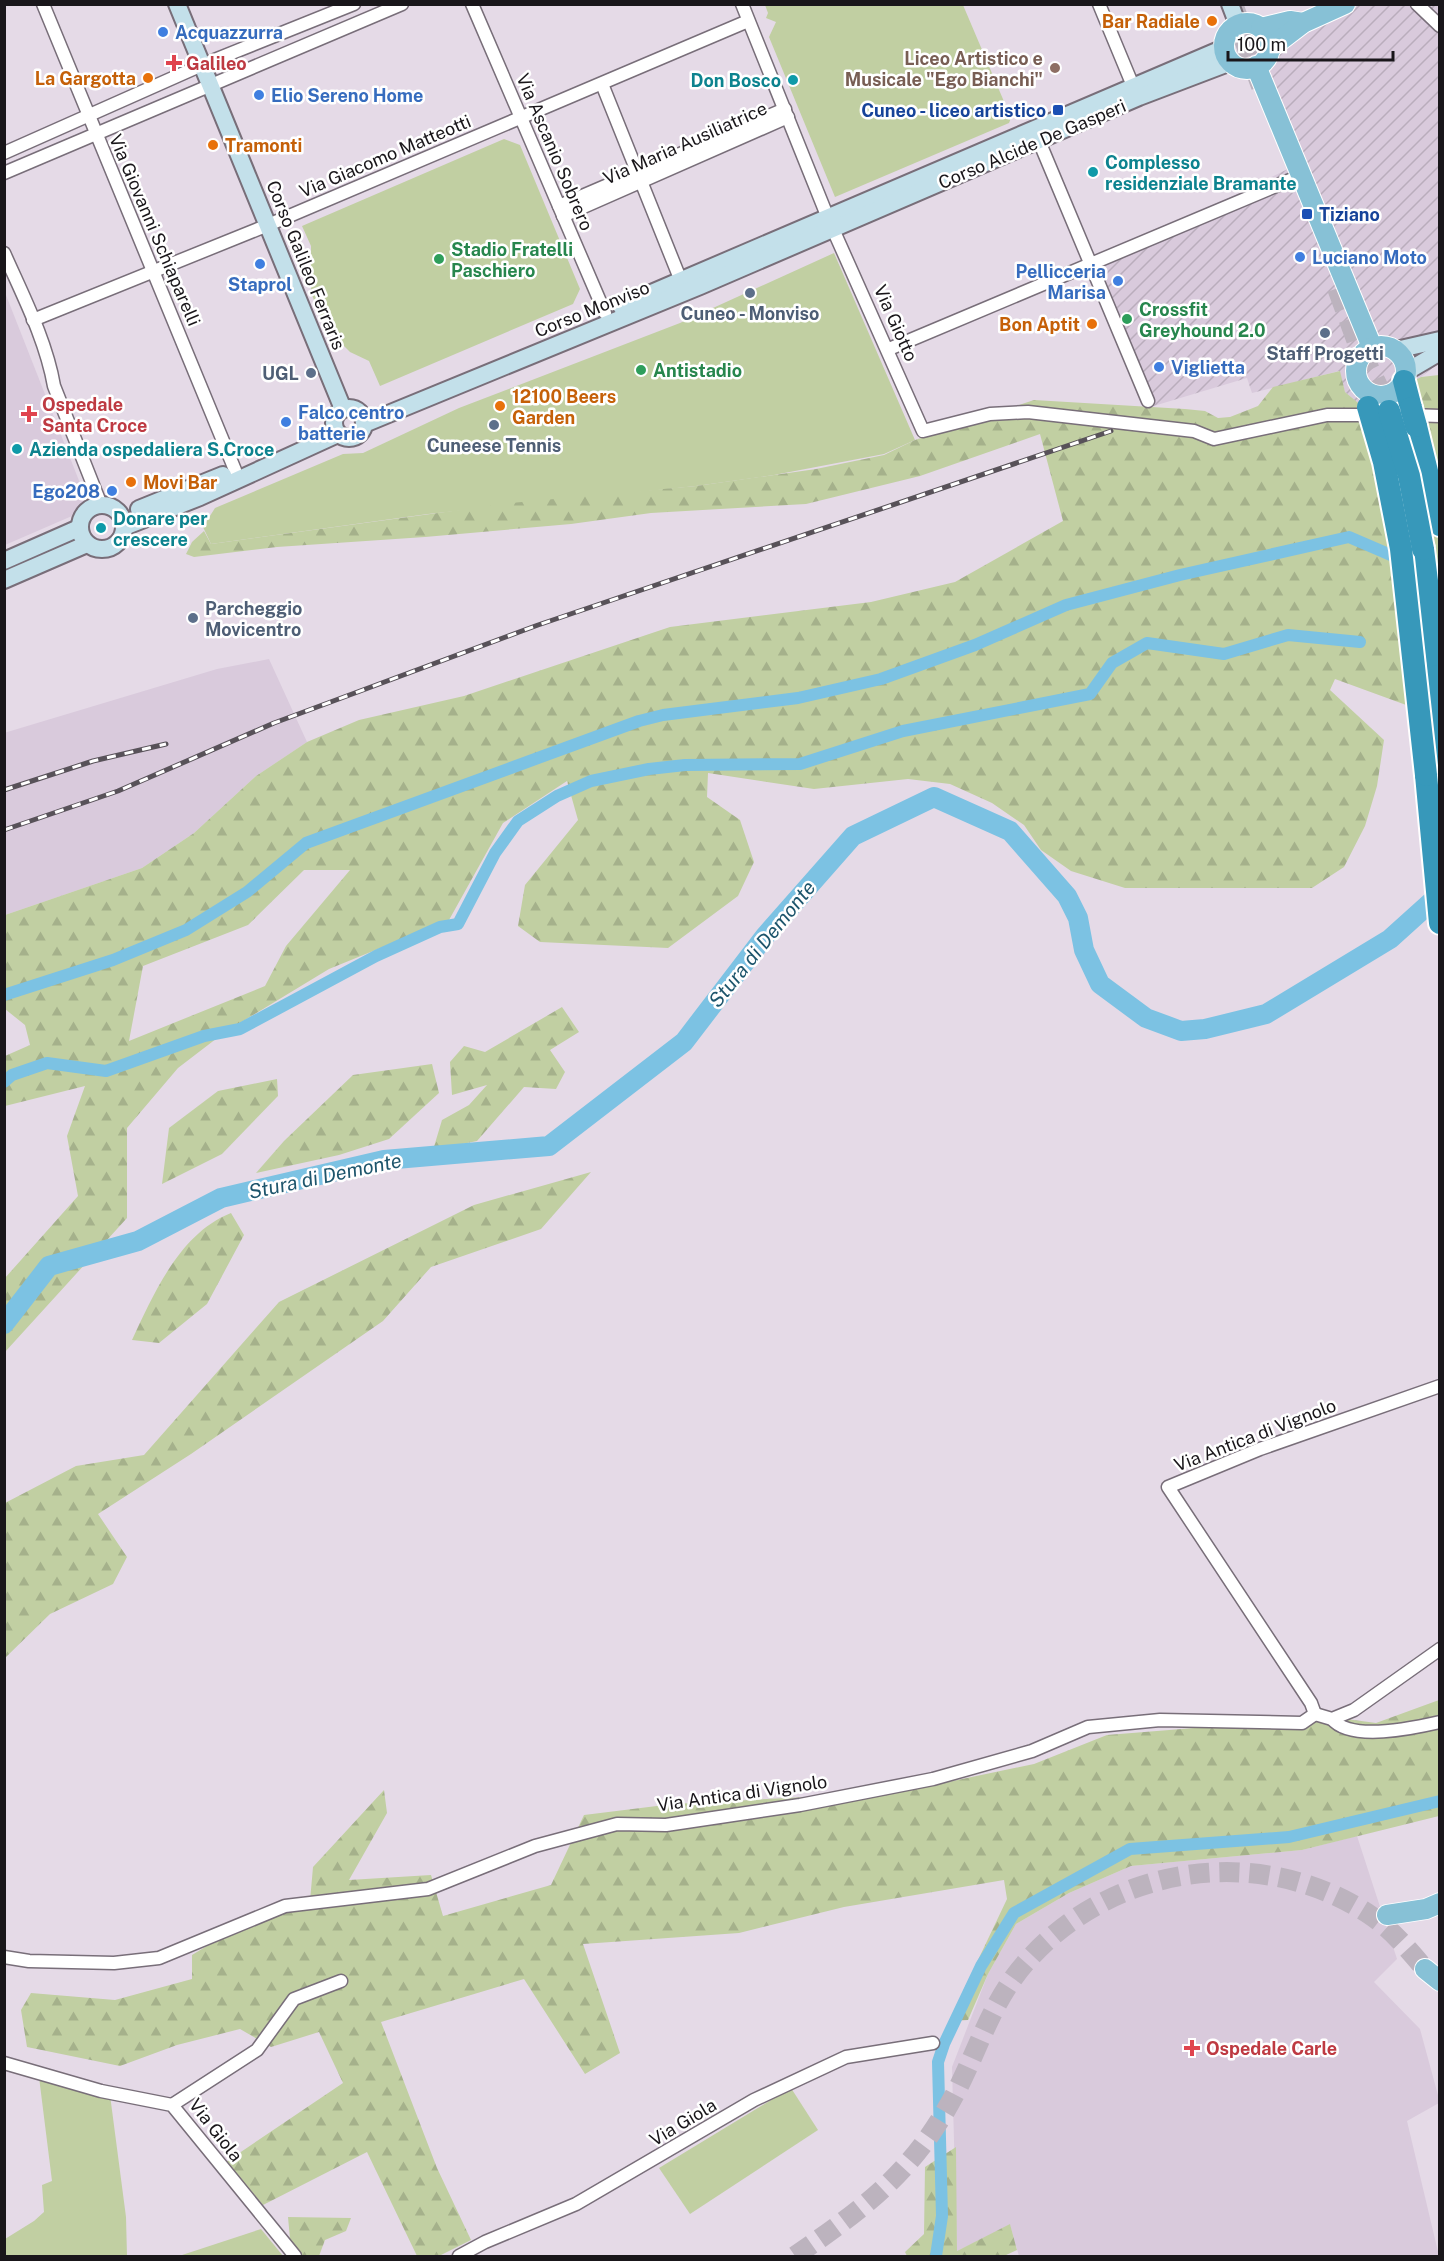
<svg xmlns="http://www.w3.org/2000/svg" width="1444" height="2261" font-family="'Public Sans',sans-serif">
  <style>
    .built { fill: #d9cadc }
    .industrial { fill: url(#industrial-furrows) }
    .green { fill: #c1cfa2 }
    .forest { fill: url(#forest-firs); fill-rule: evenodd }
    .lines { fill: none; stroke-linecap: round; stroke-linejoin: round }
    .canal { stroke: #7cc2e3; stroke-width: 12 }
    .river { stroke: #7cc2e3; stroke-width: 20 }
    .primary-tunnel { stroke: #bcb3be; stroke-width: 20; stroke-dasharray: 20 10; stroke-linecap: butt }
    .highway-tunnel { stroke: #bcb3be; stroke-width: 22; stroke-dasharray: 22 11; stroke-linecap: butt }
    .street-casing { stroke: #786e79; stroke-width: 15 }
    .secondary-casing { stroke: #786e79; stroke-width: 20 }
    .primary-casing { stroke: #fff; stroke-width: 22 }
    .highway-casing { stroke: #fff; stroke-width: 26 }
    .street { stroke: #fff; stroke-width: 12 }
    .secondary { stroke: #c3e0ea; stroke-width: 16 }
    .primary { stroke: #87c1d6; stroke-width: 20 }
    .highway { stroke: #3798ba; stroke-width: 22 }
    .rail-casing { stroke: #585259; stroke-width: 5 }
    .rail { stroke: #fff; stroke-width: 3; stroke-dasharray: 9; stroke-linecap: butt }
    .highway-bridge-casing { stroke: #fff; stroke-width: 26; stroke-linecap: butt }
    .highway-bridge { stroke: #3798ba; stroke-width: 22 }
    .food-dot { fill: #e8710a; stroke: #fff; stroke-width: 2 }
    .shop-dot { fill: #3f7fe0; stroke: #fff; stroke-width: 2 }
    .health-dot { fill: #e0444e; stroke: #fff; stroke-width: 2 }
    .education-dot { fill: #8d6e63; stroke: #fff; stroke-width: 2 }
    .culture-dot { fill: #0f9aa8; stroke: #fff; stroke-width: 2 }
    .transit-dot { fill: #1a4fb4; stroke: #fff; stroke-width: 2 }
    .leisure-dot { fill: #2e9e5b; stroke: #fff; stroke-width: 2 }
    .service-dot { fill: #5c6f8a; stroke: #fff; stroke-width: 2 }
    .labels { text-anchor: middle; dominant-baseline: central; stroke-width: 5; stroke-linejoin: round; paint-order: stroke }
    .food-label { font-size: 18px; font-weight: bold; fill: #c56008; stroke: #fff; text-anchor: end }
    .shop-label { font-size: 18px; font-weight: bold; fill: #366cbe; stroke: #fff; text-anchor: start }
    .education-label { font-size: 18px; font-weight: bold; fill: #785e54; stroke: #fff; text-anchor: end }
    .health-label { font-size: 18px; font-weight: bold; fill: #be3a42; stroke: #fff; text-anchor: start }
    .culture-label { font-size: 18px; font-weight: bold; fill: #0d838f; stroke: #fff; text-anchor: start }
    .transit-label { font-size: 18px; font-weight: bold; fill: #164399; stroke: #fff; text-anchor: end }
    .street-label { font-size: 18px; fill: #19161a; stroke: #fff }
    .leisure-label { font-size: 18px; font-weight: bold; fill: #27864d; stroke: #fff; text-anchor: start }
    .service-label { font-size: 18px; font-weight: bold; fill: #4e5e75; stroke: #fff }
    .water-label { font-size: 20px; font-style: italic; fill: #1d556c; stroke: #fff }
  </style>
  <defs>
    <pattern id="industrial-furrows" width="10" height="10" patternUnits="userSpaceOnUse" patternTransform="scale(1.5)"><rect width="10" height="10" fill="#d9cadc"/><path d="M-1 1l2-2M0 10L10 0M9 11l2-2" fill="none" stroke="#baadbc"/></pattern>
    <pattern id="forest-firs" width="22" height="20" patternUnits="userSpaceOnUse" patternTransform="scale(1.5)"><rect width="22" height="20" fill="#c1cfa2"/><path d="M5 1l3.5 6h-7zM16 11l3.5 6h-7z" fill="#a5b18b"/></pattern>
  </defs>
  <rect width="100%" height="100%" fill="#e5dae7"/>
  <!-- built -->
  <g class="built">
    <path d="M 4,290 L 87,501 L 72,516 L 5,545 Z"/>
    <path d="M 269,659 L 307,742 L 256,776 L 194,833 L 142,868 L 5,915 L 4,733 L 217,669 Z"/>
    <path d="M 1357,1836 L 1397,1959 L 1374,1982 L 1420,2029 L 1439,2099 L 1439,2103 L 1407,2121 L 1439,2256 L 1019,2256 L 1010,2225 L 957,2251 L 952,2067 L 988,1974 L 1016,1924 L 1069,1893 L 1131,1866 L 1302,1850 Z"/>
  </g>
  <!-- industrial -->
  <path class="industrial" d="M 1334,5 L 1439,5 L 1439,363 L 1421,377 L 1362,407 L 1345,392 L 1339,371 L 1252,393 L 1247,378 L 1147,408 L 1087,268 L 1298,164 L 1244,44 Z"/>
  <!-- green -->
  <g class="green">
    <path d="M 765,5 L 963,5 L 1011,118 L 1009,123 L 835,197 L 769,37 L 776,22 L 766,18 L 768,13 Z"/>
    <path d="M 504,139 L 520,145 L 580,289 L 573,304 L 380,386 L 369,361 L 350,352 L 327,329 L 318,311 L 311,292 L 311,246 L 302,226 Z"/>
    <path d="M 834,253 L 915,440 L 884,454 L 774,475 L 696,486 L 428,514 L 211,544 L 203,527 L 215,508 L 343,454 L 363,453 L 459,408 L 680,323 Z"/>
    <path d="M 39,2077 L 110,2095 L 126,2217 L 127,2256 L 5,2256 L 5,2239 L 34,2221 L 44,2212 L 42,2185 L 52,2181 Z"/>
    <path d="M 791,2088 L 818,2130 L 690,2214 L 659,2168 Z"/>
    <path d="M 261,2229 L 283,2256 L 179,2256 Z"/>
  </g>
  <!-- forest -->
  <g class="forest">
    <path d="M 1340,371 L 1345,392 L 1363,407 L 1421,377 L 1439,375 L 1439,717 L 1335,679 L 1330,690 L 1384,740 L 1377,786 L 1365,826 L 1344,867 L 1312,888 L 1125,888 L 1071,871 L 1041,850 L 1024,825 L 992,803 L 950,784 L 908,779 L 814,789 L 708,773 L 707,797 L 740,820 L 754,862 L 738,896 L 668,948 L 540,942 L 518,926 L 525,885 L 578,820 L 567,781 L 503,823 L 449,920 L 329,969 L 225,1032 L 178,1068 L 127,1128 L 127,1218 L 5,1352 L 5,1278 L 78,1196 L 67,1136 L 85,1086 L 5,1106 L 5,1056 L 30,1045 L 25,1025 L 5,1009 L 5,915 L 142,868 L 194,833 L 256,776 L 307,742 L 359,720 L 464,696 L 670,627 L 871,602 L 955,582 L 1063,521 L 1040,434 L 920,476 L 806,504 L 651,513 L 571,524 L 425,537 L 277,547 L 194,557 L 186,554 L 192,542 L 204,531 L 211,544 L 511,503 L 696,486 L 816,469 L 884,455 L 915,440 L 1034,400 L 1185,409 L 1205,411 L 1218,418 L 1230,417 L 1258,406 L 1273,387 ZM 304,870 L 350,870 L 286,946 L 265,986 L 129,1041 L 143,966 L 248,925 Z"/>
    <path d="M 562,1007 L 579,1032 L 550,1050 L 565,1072 L 556,1089 L 524,1087 L 477,1141 L 433,1150 L 442,1120 L 469,1105 L 487,1085 L 452,1095 L 450,1062 L 464,1046 L 485,1052 Z"/>
    <path d="M 432,1064 L 439,1093 L 389,1139 L 339,1155 L 256,1173 L 284,1141 L 353,1075 Z"/>
    <path d="M 277,1079 L 278,1096 L 222,1154 L 162,1184 L 169,1128 L 218,1091 Z"/>
    <path d="M 591,1172 L 541,1229 L 431,1267 L 383,1321 L 191,1454 L 98,1514 L 127,1557 L 113,1584 L 50,1614 L 5,1658 L 5,1503 L 76,1466 L 144,1455 L 279,1302 L 474,1205 Z"/>
    <path d="M 231,1213 L 244,1235 L 207,1304 L 159,1343 L 132,1340 C 154,1293 180,1233 231,1213 Z"/>
    <path d="M 1439,1700 L 1439,1816 L 1302,1850 L 1131,1866 L 1069,1893 L 1016,1924 L 988,1974 L 968,2020 L 949,2021 L 1007,1899 L 1004,1880 L 844,1907 L 739,1933 L 583,1944 L 620,2053 L 585,2074 L 524,1979 L 381,2022 L 437,2168 L 471,2240 L 439,2256 L 417,2256 L 367,2152 L 263,2205 L 226,2162 L 343,2083 L 319,2032 L 271,2047 L 240,2029 L 177,2045 L 120,2066 L 27,2047 L 21,2010 L 31,1993 L 115,2000 L 192,1979 L 192,1955 L 235,1929 L 310,1901 L 313,1867 L 384,1790 L 387,1813 L 349,1880 L 431,1875 L 443,1916 L 551,1885 L 584,1815 L 673,1804 L 900,1792 L 1034,1764 L 1107,1735 L 1332,1717 L 1376,1723 Z"/>
    <path d="M 956,2147 L 957,2251 L 1010,2224 L 1017,2250 L 1004,2256 L 907,2256 L 905,2252 L 924,2234 L 925,2167 Z"/>
    <path d="M 288,2217 L 351,2218 L 346,2231 L 325,2240 L 319,2256 L 300,2256 L 290,2239 Z"/>
  </g>
  <g class="lines">
    <!-- canal -->
    <g class="canal">
      <path d="M 4,995 L 113,960 L 186,930 L 247,892 L 306,843 L 639,721 L 663,715 L 798,698 L 881,679 L 975,645 L 1066,605 L 1180,575 L 1349,537 L 1407,562"/>
      <path d="M 4,1082 L 12,1075 L 47,1063 L 106,1071 L 204,1036 L 240,1029 L 376,956 L 440,927 L 458,924 L 495,853 L 518,821 L 557,796 L 591,781 L 649,769 L 685,765 L 800,764 L 903,731 L 1090,694 L 1112,663 L 1147,643 L 1224,654 L 1288,635 L 1360,642"/>
      <path d="M 936,2256 L 942,2216 L 938,2062 L 944,2044 L 981,1966 L 1014,1913 L 1130,1849 L 1289,1837 L 1440,1801"/>
    </g>
    <!-- river -->
    <path class="river" d="M 4,1324 L 49,1266 L 138,1241 L 221,1198 L 384,1160 L 549,1146 L 684,1042 L 765,936 L 853,836 L 934,797 L 1010,831 L 1067,896 L 1078,918 L 1084,950 L 1100,984 L 1146,1018 L 1181,1031 L 1205,1029 L 1266,1014 L 1390,939 L 1440,894"/>
    <!-- primary-tunnel -->
    <path class="primary-tunnel" d="M 795,2256 C 867,2206 915,2171 957,2090 C 980,2045 993,1998 1028,1960 C 1114,1864 1262,1843 1370,1915 C 1391,1929 1408,1949 1425,1969"/>
    <!-- highway-tunnel -->
    <g class="highway-tunnel">
      <path d="M 1232,4 L 1262,86"/>
      <path d="M 1338,288 L 1367,366 L 1389,411"/>
    </g>
    <defs>
      <g id="street">
        <path d="M 43,4 L 235,470"/>
        <path d="M 472,4 L 605,313"/>
        <path d="M 742,4 L 828,218 L 923,431 L 990,414 L 1028,412 L 1194,431 L 1214,439 L 1327,415 L 1375,415"/>
        <path d="M 1099,4 L 1133,86"/>
        <path d="M 1417,4 L 1440,26"/>
        <path d="M 602,84 L 681,281"/>
        <path d="M 1039,141 L 1148,401"/>
        <path d="M 4,153 L 202,65 L 354,4"/>
        <path d="M 4,173 L 402,4"/>
        <path d="M 559,206 L 785,109"/>
        <path d="M 563,216 L 788,117"/>
        <path d="M 4,253 C 23,296 46,340 54,386 L 101,505"/>
        <path d="M 33,320 L 268,225 L 748,21"/>
        <path d="M 889,349 L 1302,175"/>
        <path d="M 1411,415 L 1440,416"/>
        <path d="M 1315,1714 L 1311,1703 L 1168,1487 L 1260,1449 L 1440,1386"/>
        <path d="M 1315,1714 L 1332,1719 L 1354,1710 L 1440,1649"/>
        <path d="M 1332,1719 C 1351,1742 1414,1728 1440,1722"/>
        <path d="M 4,1957 L 29,1961 L 114,1963 L 159,1958 L 285,1906 L 428,1889 L 535,1846 L 617,1824 L 666,1825 L 800,1805 L 933,1779 L 1032,1751 L 1088,1727 L 1160,1720 L 1302,1723 L 1315,1714"/>
        <path d="M 4,2063 L 101,2091 L 172,2105 L 295,2256"/>
        <path d="M 172,2105 L 257,2050 L 294,1999 L 341,1981"/>
        <path d="M 459,2256 L 485,2242 L 576,2204 L 754,2100 L 846,2057 L 933,2043"/>
      </g>
      <g id="secondary">
        <path d="M 177,4 L 343,409"/>
        <path d="M 1230,4 L 1238,25"/>
        <path d="M 621,306 L 1224,48"/>
        <path d="M 1396,350 L 1440,340"/>
        <path d="M 1406,372 L 1440,352"/>
        <circle cx="349" cy="423" r="15"/>
        <path d="M 364,424 L 700,286 L 1139,97 L 1231,62"/>
        <circle cx="102" cy="527" r="22"/>
        <path d="M 139,509 L 223,475"/>
        <path d="M 124,527 L 200,497 L 338,434"/>
        <path d="M 4,561 L 79,528"/>
        <path d="M 4,580 L 87,544"/>
      </g>
      <g id="primary">
        <circle cx="1247" cy="46" r="23"/>
        <path d="M 1261,28 L 1290,21 L 1303,23"/>
        <path d="M 1269,49 L 1303,23 L 1345,4"/>
        <path d="M 1256,66 L 1372,347"/>
        <circle cx="1381" cy="371" r="25"/>
        <path d="M 1387,1915 L 1426,1909 L 1440,1903"/>
        <path d="M 1425,1969 L 1440,1981"/>
      </g>
      <g id="highway">
        <path d="M 1404,381 L 1411,408"/>
        <path d="M 1416,426 L 1440,525"/>
        <path d="M 1423,549 L 1440,685"/>
        <path d="M 1437,676 L 1426,775 L 1440,923"/>
      </g>
    </defs>
    <!-- street casing -->
    <use href="#street" class="street-casing"/>
    <!-- secondary casing -->
    <use href="#secondary" class="secondary-casing"/>
    <!-- primary casing -->
    <use href="#primary" class="primary-casing"/>
    <!-- highway casing -->
    <use href="#highway" class="highway-casing"/>
    <!-- street -->
    <use href="#street" class="street"/>
    <!-- secondary -->
    <use href="#secondary" class="secondary"/>
    <!-- primary -->
    <use href="#primary" class="primary"/>
    <!-- highway -->
    <use href="#highway" class="highway"/>
    <defs>
      <g id="rail">
        <path d="M 4,790 L 93,761 L 166,744"/>
        <path d="M 4,830 L 118,791 L 274,723 L 538,625 L 1111,431"/>
      </g>
    </defs>
    <!-- rail casing -->
    <use href="#rail" class="rail-casing"/>
    <!-- rail -->
    <use href="#rail" class="rail"/>
    <defs>
      <g id="highway-bridge">
        <path d="M 1368,407 L 1384,462 L 1401,549 L 1426,775"/>
        <path d="M 1411,408 L 1416,426"/>
        <path d="M 1389,411 L 1409,476 L 1423,549"/>
      </g>
    </defs>
    <!-- highway-bridge casing -->
    <use href="#highway-bridge" class="highway-bridge-casing"/>
    <!-- highway-bridge -->
    <use href="#highway-bridge" class="highway-bridge"/>
  </g>
  <!-- markers -->
  <g class="food-dot">
    <circle cx="1212" cy="21" r="6"/>
    <circle cx="148" cy="78" r="6"/>
    <circle cx="213" cy="145" r="6"/>
    <circle cx="1092" cy="324" r="6"/>
    <circle cx="500" cy="406" r="6"/>
    <circle cx="131" cy="482" r="6"/>
  </g>
  <g class="shop-dot">
    <circle cx="163" cy="32" r="6"/>
    <circle cx="259" cy="95" r="6"/>
    <circle cx="1300" cy="257" r="6"/>
    <circle cx="260" cy="264" r="6"/>
    <circle cx="1118" cy="281" r="6"/>
    <circle cx="1159" cy="367" r="6"/>
    <circle cx="286" cy="422" r="6"/>
    <circle cx="112" cy="491" r="6"/>
  </g>
  <g class="health-dot">
    <path d="M171 54h6v6h6v6h-6v6h-6v-6h-6v-6h6z"/>
    <path d="M26 405h6v6h6v6h-6v6h-6v-6h-6v-6h6z"/>
    <path d="M1189 2039h6v6h6v6h-6v6h-6v-6h-6v-6h6z"/>
  </g>
  <circle class="education-dot" cx="1055" cy="68" r="6"/>
  <g class="culture-dot">
    <circle cx="793" cy="80" r="6"/>
    <circle cx="1093" cy="172" r="6"/>
    <circle cx="17" cy="449" r="6"/>
    <circle cx="101" cy="528" r="6"/>
  </g>
  <g class="transit-dot">
    <rect x="1052" y="104" width="12" height="12" rx="3"/>
    <rect x="1301" y="208" width="12" height="12" rx="3"/>
  </g>
  <g class="leisure-dot">
    <circle cx="439" cy="259" r="6"/>
    <circle cx="1127" cy="319" r="6"/>
    <circle cx="641" cy="370" r="6"/>
  </g>
  <g class="service-dot">
    <circle cx="750" cy="293" r="6"/>
    <circle cx="1325" cy="333" r="6"/>
    <circle cx="311" cy="373" r="6"/>
    <circle cx="494" cy="425" r="6"/>
    <circle cx="193" cy="618" r="6"/>
  </g>
  <g class="labels">
    <!-- food labels -->
    <g class="food-label">
      <text x="1200" y="21">Bar Radiale</text>
      <text x="136" y="78">La Gargotta</text>
      <text x="225" y="145" text-anchor="start">Tramonti</text>
      <text x="1080" y="324">Bon Aptit</text>
      <text x="512" y="396" text-anchor="start">12100 Beers<tspan x="512" dy="21">Garden</tspan></text>
      <text x="143" y="482" text-anchor="start">Movi Bar</text>
    </g>
    <!-- shop labels -->
    <g class="shop-label">
      <text x="175" y="32">Acquazzurra</text>
      <text x="271" y="95">Elio Sereno Home</text>
      <text x="1312" y="257">Luciano Moto</text>
      <text x="1106" y="271" text-anchor="end">Pellicceria<tspan x="1106" dy="21">Marisa</tspan></text>
      <text x="260" y="284" text-anchor="middle">Staprol</text>
      <text x="1171" y="367">Viglietta</text>
      <text x="298" y="412">Falco centro<tspan x="298" dy="21">batterie</tspan></text>
      <text x="100" y="491" text-anchor="end">Ego208</text>
    </g>
    <!-- education labels -->
    <g class="education-label">
      <text x="1043" y="58">Liceo Artistico e<tspan x="1043" dy="21">Musicale "Ego Bianchi"</tspan></text>
    </g>
    <!-- health labels -->
    <g class="health-label">
      <text x="186" y="63">Galileo</text>
      <text x="42" y="404">Ospedale<tspan x="42" dy="21">Santa Croce</tspan></text>
      <text x="1206" y="2048">Ospedale Carle</text>
    </g>
    <!-- culture labels -->
    <g class="culture-label">
      <text x="781" y="80" text-anchor="end">Don Bosco</text>
      <text x="1105" y="162">Complesso<tspan x="1105" dy="21">residenziale Bramante</tspan></text>
      <text x="29" y="449">Azienda ospedaliera S.Croce</text>
      <text x="113" y="518">Donare per<tspan x="113" dy="21">crescere</tspan></text>
    </g>
    <!-- transit labels -->
    <g class="transit-label">
      <text x="1046" y="110">Cuneo - liceo artistico</text>
      <text x="1319" y="214" text-anchor="start">Tiziano</text>
    </g>
    <!-- street labels -->
    <g class="street-label">
      <text transform="translate(685 143) rotate(-24)">Via Maria Ausiliatrice</text>
      <text transform="translate(1032 144) rotate(-23)">Corso Alcide De Gasperi</text>
      <text transform="translate(555 152) rotate(67)">Via Ascanio Sobrero</text>
      <text transform="translate(385 156) rotate(-23)">Via Giacomo Matteotti</text>
      <text transform="translate(155 230) rotate(67)">Via Giovanni Schiaparelli</text>
      <text transform="translate(306 265) rotate(68)">Corso Galileo Ferraris</text>
      <text transform="translate(592 309) rotate(-22)">Corso Monviso</text>
      <text transform="translate(896 323) rotate(66)">Via Giotto</text>
      <text transform="translate(1255 1435) rotate(-21)">Via Antica di Vignolo</text>
      <text transform="translate(742 1793) rotate(-8)">Via Antica di Vignolo</text>
      <text transform="translate(683 2122) rotate(-31)">Via Giola</text>
      <text transform="translate(216 2130) rotate(52)">Via Giola</text>
    </g>
    <!-- leisure labels -->
    <g class="leisure-label">
      <text x="451" y="249">Stadio Fratelli<tspan x="451" dy="21">Paschiero</tspan></text>
      <text x="1139" y="309">Crossfit<tspan x="1139" dy="21">Greyhound 2.0</tspan></text>
      <text x="653" y="370">Antistadio</text>
    </g>
    <!-- service labels -->
    <g class="service-label">
      <text x="750" y="313">Cuneo - Monviso</text>
      <text x="1325" y="353">Staff Progetti</text>
      <text x="299" y="373" text-anchor="end">UGL</text>
      <text x="494" y="445">Cuneese Tennis</text>
      <text x="205" y="608" text-anchor="start">Parcheggio<tspan x="205" dy="21">Movicentro</tspan></text>
    </g>
    <!-- water labels -->
    <g class="water-label">
      <text transform="translate(762 944) rotate(-51)">Stura di Demonte</text>
      <text transform="translate(325 1176) rotate(-12)">Stura di Demonte</text>
    </g>
  </g>
  <!-- border -->
  <rect width="1444" height="2261" fill="none" stroke="#19161a" stroke-width="12"/>
  <!-- scale -->
  <path d="M1228 51v9h165v-9" fill="none" stroke="#19161a" stroke-width="3"/>
  <text x="1237" y="51" font-size="18" fill="#19161a" stroke="#ffffff" stroke-width="4.5" paint-order="stroke">100 m</text>
</svg>
